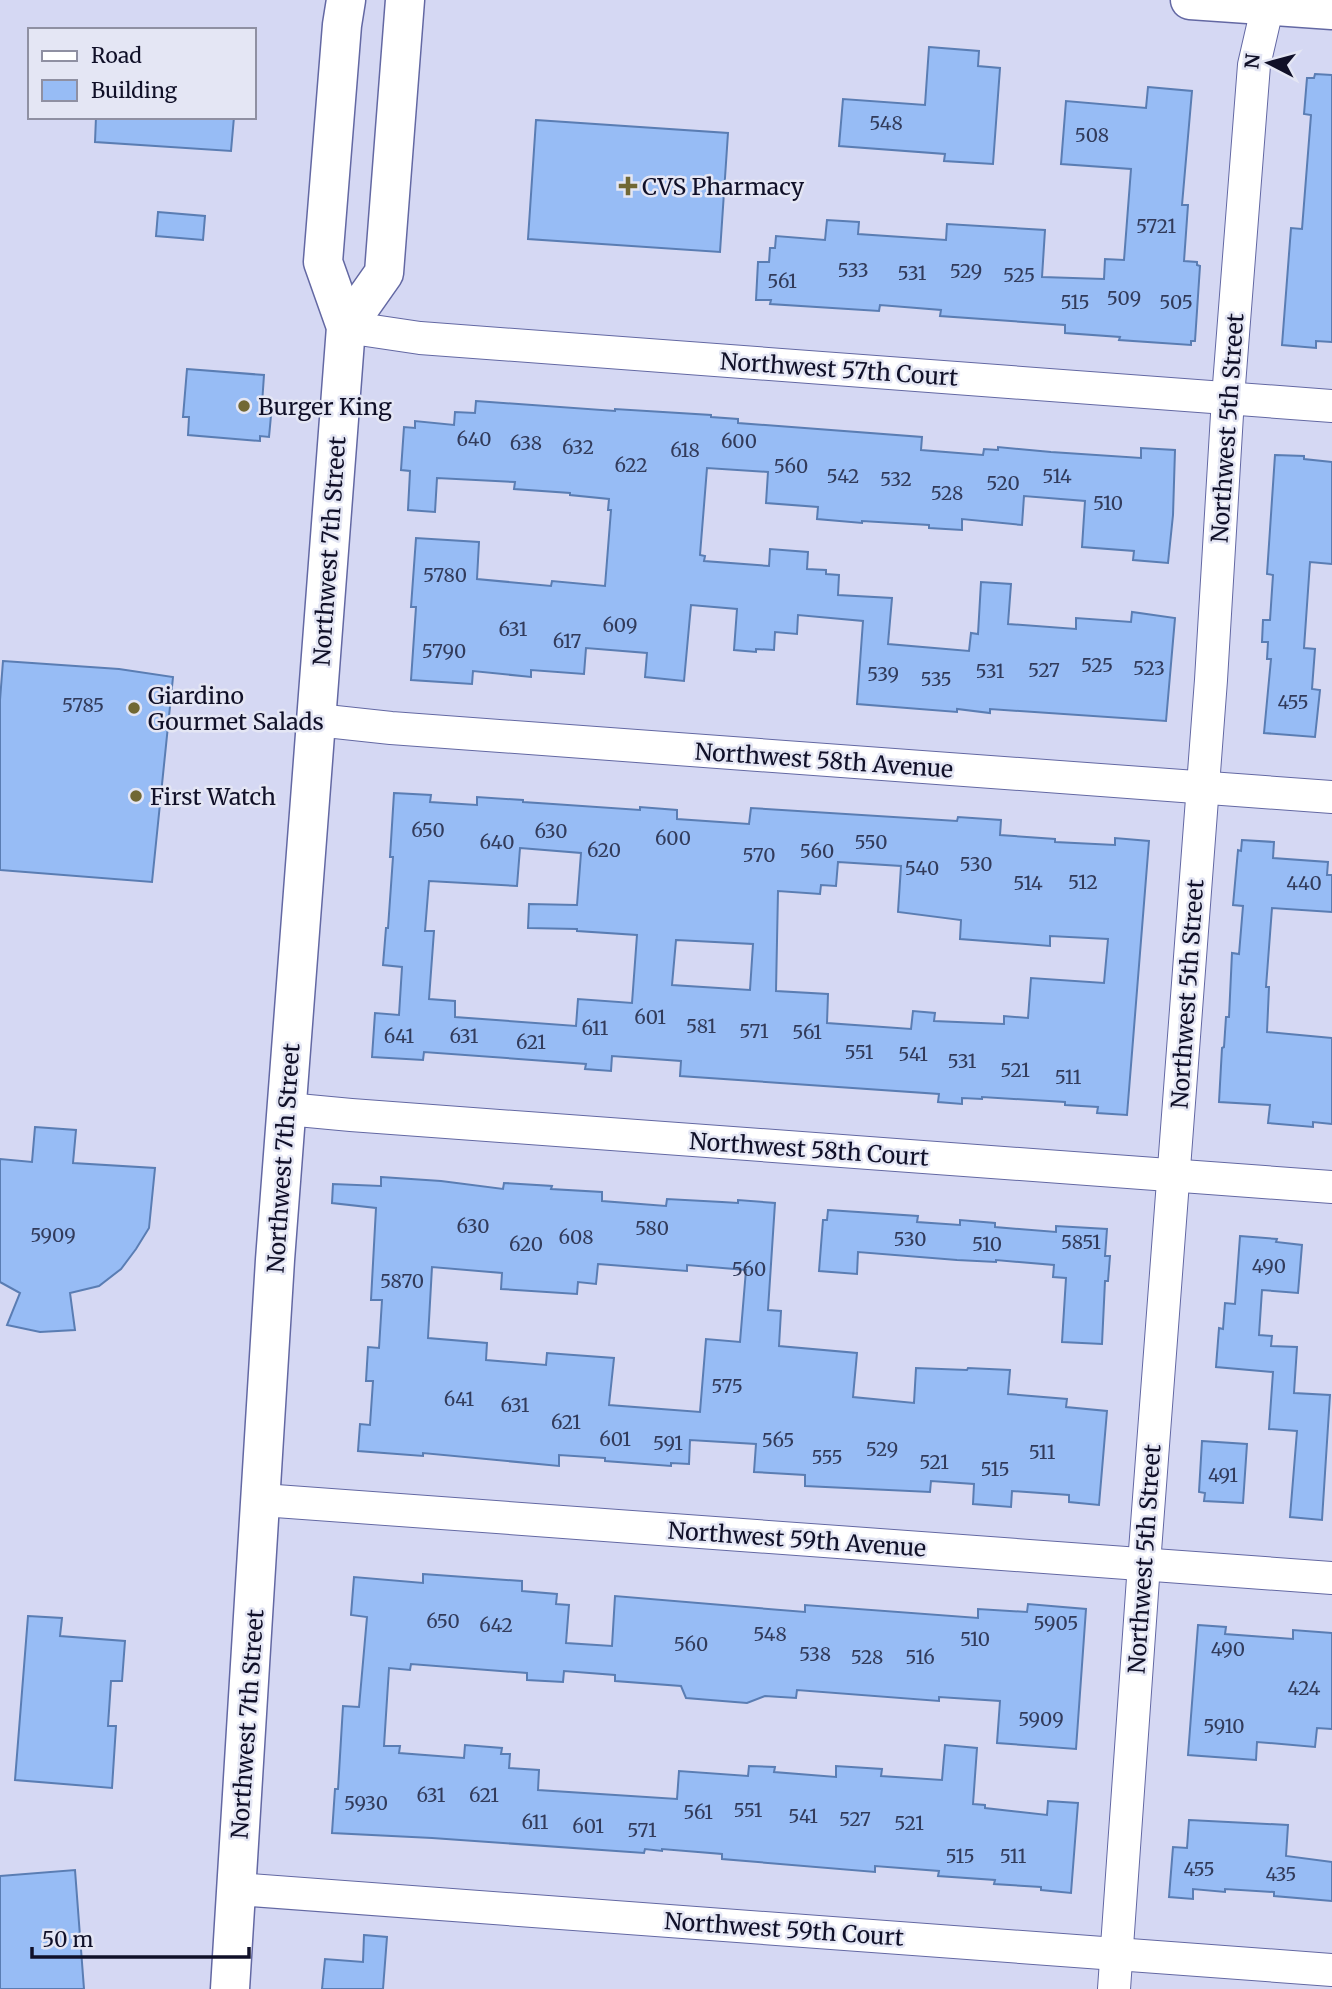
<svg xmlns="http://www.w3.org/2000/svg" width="1332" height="1989" font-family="Merriweather,serif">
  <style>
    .building { fill: #97bcf5; stroke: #5a7db3; stroke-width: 2; fill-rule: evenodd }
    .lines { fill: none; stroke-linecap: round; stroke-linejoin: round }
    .minor-casing { stroke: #6368a3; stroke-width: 34 }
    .secondary-casing { stroke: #6368a3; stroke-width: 41 }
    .minor { stroke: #fff; stroke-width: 32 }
    .secondary { stroke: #fff; stroke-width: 38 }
    .poi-dot { fill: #716834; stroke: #e4e6f4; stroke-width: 2.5 }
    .labels { text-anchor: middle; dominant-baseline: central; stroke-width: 5; stroke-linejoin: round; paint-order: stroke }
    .number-label { font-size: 19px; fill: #323b5b }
    .poi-label { font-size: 23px; fill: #101028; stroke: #e4e6f4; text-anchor: start }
    .street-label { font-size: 23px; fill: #101028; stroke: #e4e6f4 }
  </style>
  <rect width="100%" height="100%" fill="#d5d8f3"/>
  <!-- building -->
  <g class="building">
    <path d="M 929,47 L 979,51 L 978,66 L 1000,68 L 993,164 L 944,161 L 945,154 L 839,146 L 843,99 L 925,105 Z"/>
    <path d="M 1315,74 L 1332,75 L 1332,342 L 1316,341 L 1316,348 L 1282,345 L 1291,228 L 1302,229 L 1311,115 L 1304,114 L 1307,78 L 1314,78 Z"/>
    <path d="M 1148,87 L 1192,91 L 1182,205 L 1188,205 L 1184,261 L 1197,262 L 1197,265 L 1200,266 L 1195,341 L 1191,341 L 1191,345 L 1119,340 L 1120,337 L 1065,333 L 1065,325 L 940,316 L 941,310 L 880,305 L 879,311 L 770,304 L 771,300 L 756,300 L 758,262 L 769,262 L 770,248 L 775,248 L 776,236 L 825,240 L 827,220 L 859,222 L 858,234 L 946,240 L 947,224 L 1045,230 L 1042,277 L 1104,279 L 1105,259 L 1124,260 L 1131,169 L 1061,164 L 1066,101 L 1146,108 Z"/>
    <path d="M 96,117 L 234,117 L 231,151 L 95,142 Z"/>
    <path d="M 536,120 L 728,133 L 720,252 L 528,239 Z"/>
    <path d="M 158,212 L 205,216 L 203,240 L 156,236 Z"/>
    <path d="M 187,369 L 264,375 L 262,404 L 272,405 L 269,437 L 260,436 L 260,441 L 188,435 L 189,417 L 183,417 Z"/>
    <path d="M 476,401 L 615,411 L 615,409 L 711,415 L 711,417 L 738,419 L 738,423 L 922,437 L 921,450 L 983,455 L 984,449 L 998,450 L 998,447 L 1051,452 L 1141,458 L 1141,448 L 1175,450 L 1173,515 L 1168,563 L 1133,560 L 1134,551 L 1082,547 L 1085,501 L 1024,496 L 1022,525 L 962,519 L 962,530 L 929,528 L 929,525 L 862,521 L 862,523 L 817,519 L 818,507 L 766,503 L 768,472 L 707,468 L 700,555 L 705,556 L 704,561 L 769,566 L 770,549 L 808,552 L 807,569 L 826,570 L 826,574 L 839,575 L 838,595 L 892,598 L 888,644 L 969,651 L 971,633 L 978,634 L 981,582 L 1011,584 L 1008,624 L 1076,629 L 1076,618 L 1131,622 L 1132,612 L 1175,618 L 1166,721 L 990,709 L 990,713 L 957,709 L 957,712 L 857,704 L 863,621 L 798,615 L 797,634 L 775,632 L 774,650 L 756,649 L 756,652 L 734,650 L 737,609 L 691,605 L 684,681 L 645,677 L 647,653 L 586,648 L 584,674 L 531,670 L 531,677 L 473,671 L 472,684 L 411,680 L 416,607 L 411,607 L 416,538 L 479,542 L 477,579 L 551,586 L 552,581 L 605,586 L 611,510 L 608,510 L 609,499 L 570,495 L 570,493 L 514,489 L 515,482 L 437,478 L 435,512 L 408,510 L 410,471 L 401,470 L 404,427 L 415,428 L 415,421 L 454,425 L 455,412 L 475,413 Z"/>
    <path d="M 1275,455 L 1304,456 L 1304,459 L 1332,462 L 1332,564 L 1310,562 L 1304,648 L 1315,649 L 1312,689 L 1320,690 L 1315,737 L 1264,733 L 1271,659 L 1267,659 L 1268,642 L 1262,642 L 1263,620 L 1270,620 L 1273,575 L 1267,574 Z"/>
    <path d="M 3,661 L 119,669 L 173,677 L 152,882 L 0,870 L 0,700 Z"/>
    <path d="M 394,793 L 431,795 L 430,802 L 477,805 L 477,797 L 523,800 L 523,802 L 553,804 L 640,810 L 640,807 L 677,810 L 677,819 L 749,824 L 751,808 L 957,821 L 958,817 L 1001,820 L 1000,835 L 1055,839 L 1055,842 L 1115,845 L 1115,838 L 1149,841 L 1127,1115 L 1097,1113 L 1098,1107 L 1065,1105 L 1065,1102 L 982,1097 L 982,1099 L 962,1098 L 962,1104 L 938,1102 L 939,1094 L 680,1076 L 681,1061 L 612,1056 L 611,1071 L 585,1069 L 586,1064 L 424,1052 L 423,1060 L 372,1057 L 375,1013 L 399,1015 L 402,967 L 383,965 L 386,928 L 388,928 L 393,857 L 390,857 ZM 520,848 L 581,853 L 577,905 L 529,904 L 528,928 L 577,929 L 577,931 L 637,935 L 632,1003 L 578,999 L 576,1026 L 455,1017 L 455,1001 L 429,999 L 434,931 L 425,931 L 429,881 L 517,886 ZM 838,862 L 901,866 L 898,912 L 961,920 L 960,939 L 1050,946 L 1050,936 L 1108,939 L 1104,983 L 1031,978 L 1028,1018 L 1004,1016 L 1004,1024 L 934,1021 L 935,1013 L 913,1011 L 911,1029 L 827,1023 L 828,994 L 776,991 L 778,891 L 820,894 L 821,885 L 836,886 ZM 676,940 L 753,944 L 750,990 L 672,985 Z"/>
    <path d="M 1242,840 L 1274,842 L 1273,858 L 1328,862 L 1327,875 L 1332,875 L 1332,912 L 1272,908 L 1266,987 L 1269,987 L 1267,1032 L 1332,1038 L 1332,1124 L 1313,1122 L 1313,1127 L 1268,1123 L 1270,1105 L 1219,1102 L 1222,1048 L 1224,1047 L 1226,1017 L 1229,1017 L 1232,953 L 1239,954 L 1243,906 L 1233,905 L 1238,850 L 1241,851 Z"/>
    <path d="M 35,1127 L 76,1130 L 73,1163 L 155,1168 L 149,1228 L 136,1249 L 121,1269 L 99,1286 L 70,1293 L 75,1330 L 40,1332 L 7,1325 L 20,1293 L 0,1282 L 0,1159 L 32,1162 Z"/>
    <path d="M 381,1177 L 441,1181 L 503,1189 L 504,1183 L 552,1186 L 551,1189 L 602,1192 L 602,1201 L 666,1206 L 667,1199 L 722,1202 L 738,1203 L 738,1200 L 775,1203 L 768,1310 L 781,1311 L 779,1346 L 857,1353 L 853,1397 L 914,1403 L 916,1368 L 967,1370 L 968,1368 L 1010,1370 L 1008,1394 L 1067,1399 L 1066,1407 L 1107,1411 L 1099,1505 L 1069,1502 L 1069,1495 L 1012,1491 L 1011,1507 L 973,1504 L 974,1484 L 931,1481 L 930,1492 L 805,1486 L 805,1475 L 754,1472 L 756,1444 L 690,1440 L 689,1464 L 671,1463 L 671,1466 L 605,1461 L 605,1458 L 559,1455 L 559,1466 L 423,1453 L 423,1456 L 358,1451 L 360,1424 L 370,1425 L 373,1381 L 366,1381 L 368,1347 L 379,1348 L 382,1300 L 371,1300 L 376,1208 L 332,1203 L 333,1184 L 381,1186 ZM 598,1264 L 687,1271 L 687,1265 L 746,1270 L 740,1342 L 706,1339 L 700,1412 L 609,1405 L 614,1358 L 547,1353 L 546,1365 L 486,1360 L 487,1343 L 428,1338 L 432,1267 L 502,1273 L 501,1289 L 577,1294 L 578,1282 L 596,1284 Z"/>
    <path d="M 828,1210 L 918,1216 L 917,1222 L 960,1225 L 960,1220 L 995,1223 L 995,1227 L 1056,1232 L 1056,1226 L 1107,1229 L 1105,1256 L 1110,1256 L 1108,1281 L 1105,1281 L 1102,1344 L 1062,1342 L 1066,1278 L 1053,1277 L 1054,1265 L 996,1260 L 996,1262 L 957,1260 L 858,1252 L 857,1274 L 819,1271 L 823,1220 L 827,1220 Z"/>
    <path d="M 1240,1236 L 1277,1239 L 1276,1242 L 1302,1245 L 1298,1293 L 1262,1290 L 1259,1335 L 1272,1336 L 1271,1346 L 1297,1347 L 1294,1393 L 1330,1395 L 1322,1520 L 1290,1517 L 1297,1431 L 1269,1429 L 1273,1372 L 1216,1367 L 1219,1328 L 1223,1329 L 1225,1303 L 1235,1304 Z"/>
    <path d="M 1202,1441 L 1247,1444 L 1243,1503 L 1204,1501 L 1205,1493 L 1199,1492 Z"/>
    <path d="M 423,1574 L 522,1581 L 522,1591 L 557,1594 L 556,1604 L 569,1605 L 566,1643 L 612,1646 L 615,1596 L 805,1612 L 805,1605 L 978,1618 L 978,1609 L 1027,1612 L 1028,1604 L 1086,1609 L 1076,1749 L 997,1743 L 1000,1701 L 939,1697 L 939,1701 L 797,1690 L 796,1698 L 765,1696 L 747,1703 L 686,1698 L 681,1686 L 615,1681 L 615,1675 L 564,1671 L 563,1682 L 527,1680 L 527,1673 L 411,1664 L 410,1670 L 389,1668 L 384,1746 L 400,1746 L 399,1753 L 464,1758 L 465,1745 L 502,1748 L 501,1754 L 510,1754 L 509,1768 L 539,1770 L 538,1790 L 677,1799 L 679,1771 L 748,1776 L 749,1766 L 775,1767 L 774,1772 L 836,1777 L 836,1766 L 882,1769 L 881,1776 L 942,1780 L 945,1745 L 977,1748 L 973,1804 L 985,1805 L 985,1808 L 1047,1815 L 1048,1801 L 1078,1803 L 1071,1893 L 1041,1890 L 1041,1887 L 994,1884 L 995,1880 L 938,1876 L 939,1871 L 875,1866 L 875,1872 L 722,1859 L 722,1854 L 662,1849 L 662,1851 L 645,1849 L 644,1853 L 432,1838 L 332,1833 L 335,1789 L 338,1789 L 343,1706 L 359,1707 L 367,1617 L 351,1615 L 354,1577 L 423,1583 Z"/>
    <path d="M 28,1616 L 62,1618 L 60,1636 L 125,1641 L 122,1681 L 111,1681 L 108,1726 L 116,1726 L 112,1788 L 15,1780 Z"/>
    <path d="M 1198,1625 L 1226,1627 L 1225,1634 L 1293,1639 L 1293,1630 L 1332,1633 L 1332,1729 L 1317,1728 L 1315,1747 L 1257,1742 L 1256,1760 L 1188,1755 Z"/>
    <path d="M 1189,1820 L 1288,1825 L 1286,1856 L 1332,1862 L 1332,1901 L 1274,1896 L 1274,1892 L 1225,1889 L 1225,1892 L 1193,1889 L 1193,1899 L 1169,1897 L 1173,1847 L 1187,1848 Z"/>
    <path d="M 75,1870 L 84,1989 L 0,1989 L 0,1876 Z"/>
    <path d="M 364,1935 L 387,1937 L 383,1989 L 322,1989 L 325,1959 L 363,1962 Z"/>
  </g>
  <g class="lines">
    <defs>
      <g id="minor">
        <path d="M 346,327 L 420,338 L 1332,406"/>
        <path d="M 317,720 L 391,728 L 1332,797"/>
        <path d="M 287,1109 L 351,1115 L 1332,1187"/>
        <path d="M 262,1500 L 1332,1578"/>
        <path d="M 236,1889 L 1332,1970"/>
        <path d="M 1114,1989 L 1144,1564 L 1211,680 L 1228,398 L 1254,65 L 1269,0"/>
      </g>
      <g id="secondary">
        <path d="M 1190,0 L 1332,10"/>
        <path d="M 346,327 L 384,273 L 405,0"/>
        <path d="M 230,1989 L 275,1260 L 346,327 L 323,262 L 342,25 L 346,0"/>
      </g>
    </defs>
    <!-- minor casing -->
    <use href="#minor" class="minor-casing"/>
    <!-- secondary casing -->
    <use href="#secondary" class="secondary-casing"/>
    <!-- minor -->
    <use href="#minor" class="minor"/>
    <!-- secondary -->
    <use href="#secondary" class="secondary"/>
  </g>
  <!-- markers -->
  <g class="poi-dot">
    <path d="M624.5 175.5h7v7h7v7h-7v7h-7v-7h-7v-7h7z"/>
    <circle cx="244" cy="406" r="7"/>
    <circle cx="134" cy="708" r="7"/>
    <circle cx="136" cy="796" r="7"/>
  </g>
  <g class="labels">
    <!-- number labels -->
    <g class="number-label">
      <text x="886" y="123">548</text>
      <text x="1092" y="135">508</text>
      <text x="1156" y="226">5721</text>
      <text x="853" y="270">533</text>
      <text x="966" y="271">529</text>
      <text x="912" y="273">531</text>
      <text x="1019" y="275">525</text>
      <text x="782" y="281">561</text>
      <text x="1124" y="298">509</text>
      <text x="1075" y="302">515</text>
      <text x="1176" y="302">505</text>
      <text x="474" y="439">640</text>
      <text x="739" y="441">600</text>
      <text x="526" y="443">638</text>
      <text x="578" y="447">632</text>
      <text x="685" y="450">618</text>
      <text x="631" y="465">622</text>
      <text x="791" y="466">560</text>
      <text x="843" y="476">542</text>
      <text x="1057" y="476">514</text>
      <text x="896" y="479">532</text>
      <text x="1003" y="483">520</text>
      <text x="947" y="493">528</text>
      <text x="1108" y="503">510</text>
      <text x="445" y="575">5780</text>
      <text x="620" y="625">609</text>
      <text x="513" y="629">631</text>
      <text x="567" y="641">617</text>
      <text x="444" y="651">5790</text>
      <text x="1097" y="665">525</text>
      <text x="1149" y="668">523</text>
      <text x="1044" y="670">527</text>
      <text x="990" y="671">531</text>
      <text x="883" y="674">539</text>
      <text x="936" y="679">535</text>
      <text x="1293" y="702">455</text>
      <text x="83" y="705">5785</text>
      <text x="428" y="830">650</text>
      <text x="551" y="831">630</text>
      <text x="673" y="838">600</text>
      <text x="497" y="842">640</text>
      <text x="871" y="842">550</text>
      <text x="604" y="850">620</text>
      <text x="817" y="851">560</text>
      <text x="759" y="855">570</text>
      <text x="976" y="864">530</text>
      <text x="922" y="868">540</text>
      <text x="1083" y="882">512</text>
      <text x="1028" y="883">514</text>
      <text x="1304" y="883">440</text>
      <text x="650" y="1017">601</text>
      <text x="701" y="1026">581</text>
      <text x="595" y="1028">611</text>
      <text x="754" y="1031">571</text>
      <text x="807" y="1032">561</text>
      <text x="399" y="1036">641</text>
      <text x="464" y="1036">631</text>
      <text x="531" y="1042">621</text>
      <text x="859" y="1052">551</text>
      <text x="913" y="1054">541</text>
      <text x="962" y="1061">531</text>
      <text x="1015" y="1070">521</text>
      <text x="1068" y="1077">511</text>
      <text x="473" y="1226">630</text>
      <text x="652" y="1228">580</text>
      <text x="53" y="1235">5909</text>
      <text x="576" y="1237">608</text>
      <text x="910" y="1239">530</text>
      <text x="1081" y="1242">5851</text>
      <text x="526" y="1244">620</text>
      <text x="987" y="1244">510</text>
      <text x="1269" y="1266">490</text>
      <text x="749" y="1269">560</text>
      <text x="402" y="1281">5870</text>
      <text x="727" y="1386">575</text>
      <text x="459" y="1399">641</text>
      <text x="515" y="1405">631</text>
      <text x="566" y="1422">621</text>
      <text x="615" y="1439">601</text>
      <text x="778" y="1440">565</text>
      <text x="668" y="1443">591</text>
      <text x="882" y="1449">529</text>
      <text x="1042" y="1452">511</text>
      <text x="827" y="1457">555</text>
      <text x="934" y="1462">521</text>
      <text x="995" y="1469">515</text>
      <text x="1223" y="1475">491</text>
      <text x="443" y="1621">650</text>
      <text x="1056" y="1623">5905</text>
      <text x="496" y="1625">642</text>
      <text x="770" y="1634">548</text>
      <text x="975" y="1639">510</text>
      <text x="691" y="1644">560</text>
      <text x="1228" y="1649">490</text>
      <text x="815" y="1654">538</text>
      <text x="867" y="1657">528</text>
      <text x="920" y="1657">516</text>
      <text x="1304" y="1688">424</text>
      <text x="1041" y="1719">5909</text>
      <text x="1224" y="1726">5910</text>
      <text x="431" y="1795">631</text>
      <text x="484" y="1795">621</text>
      <text x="366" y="1803">5930</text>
      <text x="748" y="1810">551</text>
      <text x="698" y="1812">561</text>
      <text x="803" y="1816">541</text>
      <text x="855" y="1819">527</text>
      <text x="535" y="1822">611</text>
      <text x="909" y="1823">521</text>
      <text x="588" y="1826">601</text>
      <text x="642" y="1830">571</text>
      <text x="960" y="1856">515</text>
      <text x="1013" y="1856">511</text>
      <text x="1199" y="1869">455</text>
      <text x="1281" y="1874">435</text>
    </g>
    <!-- poi labels -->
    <g class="poi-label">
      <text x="642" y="186">CVS Pharmacy</text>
      <text x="258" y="406">Burger King</text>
      <text x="148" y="695">Giardino<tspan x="148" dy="26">Gourmet Salads</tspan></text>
      <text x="150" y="796">First Watch</text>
    </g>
    <!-- street labels -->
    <g class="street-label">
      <text transform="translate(839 369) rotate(4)">Northwest 57th Court</text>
      <text transform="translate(1227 428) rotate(-86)">Northwest 5th Street</text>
      <text transform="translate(329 551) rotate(-86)">Northwest 7th Street</text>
      <text transform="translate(824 760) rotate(4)">Northwest 58th Avenue</text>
      <text transform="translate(1187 994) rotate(-86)">Northwest 5th Street</text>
      <text transform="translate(809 1149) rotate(4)">Northwest 58th Court</text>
      <text transform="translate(283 1158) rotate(-86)">Northwest 7th Street</text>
      <text transform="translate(797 1539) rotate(4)">Northwest 59th Avenue</text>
      <text transform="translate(1144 1559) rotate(-86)">Northwest 5th Street</text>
      <text transform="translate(247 1724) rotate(-86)">Northwest 7th Street</text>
      <text transform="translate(784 1929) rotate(4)">Northwest 59th Court</text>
    </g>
  </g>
  <!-- legend -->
  <rect x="28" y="28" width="228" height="91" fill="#e4e6f4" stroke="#8f90a2" stroke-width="2"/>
  <rect x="42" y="51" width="35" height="10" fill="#ffffff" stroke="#8f90a2" stroke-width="2"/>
  <text x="91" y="63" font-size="21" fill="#101028">Road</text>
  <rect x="42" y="80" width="35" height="21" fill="#97bcf5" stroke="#8f90a2" stroke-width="2"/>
  <text x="91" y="98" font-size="21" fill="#101028">Building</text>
  <!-- north arrow -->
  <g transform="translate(1269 63) rotate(276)" stroke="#e4e6f4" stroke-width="5" paint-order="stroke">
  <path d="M0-5L12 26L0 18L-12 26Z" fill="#101028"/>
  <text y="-10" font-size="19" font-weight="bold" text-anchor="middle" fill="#101028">N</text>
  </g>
  <!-- scale -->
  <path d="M32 1947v10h217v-10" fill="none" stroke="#101028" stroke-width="3.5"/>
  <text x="42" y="1947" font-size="21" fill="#101028" stroke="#e4e6f4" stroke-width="5" paint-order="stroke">50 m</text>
</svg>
